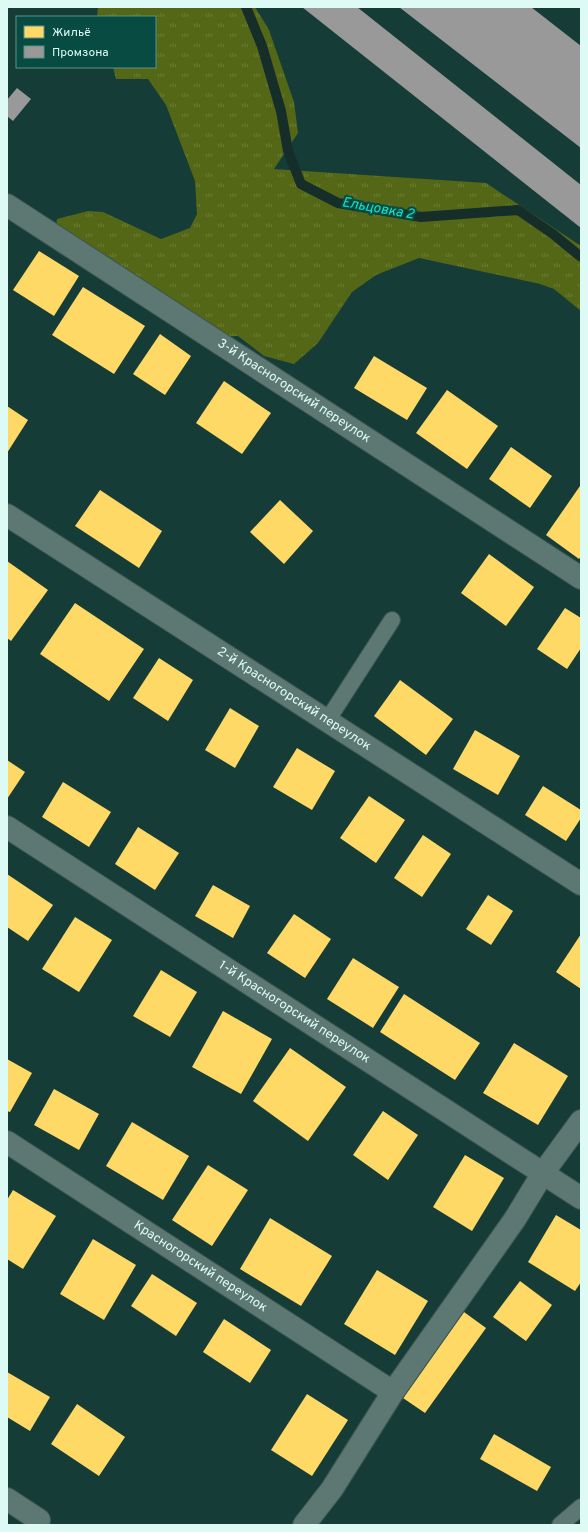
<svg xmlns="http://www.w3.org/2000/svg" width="588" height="1532" font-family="Overpass,sans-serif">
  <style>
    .grass { fill: url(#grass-tufts) }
    .homes { fill: #ffd966 }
    .industry { fill: #999 }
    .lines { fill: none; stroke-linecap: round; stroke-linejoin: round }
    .stream { stroke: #162e2a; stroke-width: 10 }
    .lane-casing { stroke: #3b5652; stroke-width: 18 }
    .street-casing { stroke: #3b5652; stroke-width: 24 }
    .lane { stroke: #5d7872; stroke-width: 16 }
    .street { stroke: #5d7872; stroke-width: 22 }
    .labels { text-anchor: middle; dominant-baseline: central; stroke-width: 4; stroke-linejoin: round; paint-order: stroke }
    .street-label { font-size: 13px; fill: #ddfbf4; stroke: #074b42 }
    .water-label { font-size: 14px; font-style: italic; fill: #19e3c9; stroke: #074b42 }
  </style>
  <defs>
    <pattern id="grass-tufts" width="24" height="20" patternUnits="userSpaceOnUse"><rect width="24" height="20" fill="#536716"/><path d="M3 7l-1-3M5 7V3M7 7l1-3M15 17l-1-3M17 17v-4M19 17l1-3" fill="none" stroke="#6b7e38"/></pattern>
  </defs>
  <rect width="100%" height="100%" fill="#163c37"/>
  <!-- grass -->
  <path class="grass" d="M 98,7 L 255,7 L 269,30 L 294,102 L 298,133 L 274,169 L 486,183 L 581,246 L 581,311 L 554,289 L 540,284 L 419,258 L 376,275 L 352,292 L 318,343 L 294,364 L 264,356 L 238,336 L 210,337 L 181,326 L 142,279 L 117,277 L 55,233 L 57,219 L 88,211 L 103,212 L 161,239 L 190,228 L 197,214 L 195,181 L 166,105 L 148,79 L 116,79 L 113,67 L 155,67 L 155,17 L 97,17 Z"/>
  <!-- homes -->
  <g class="homes">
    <path d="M 39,251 L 79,276 L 54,316 L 13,290 Z"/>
    <path d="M 83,287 L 145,326 L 114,374 L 52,335 Z"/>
    <path d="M 160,334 L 191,356 L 165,395 L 133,374 Z"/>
    <path d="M 374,356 L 427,388 L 407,420 L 354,388 Z"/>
    <path d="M 224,381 L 271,413 L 242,454 L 196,423 Z"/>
    <path d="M 447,390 L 498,426 L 467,469 L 416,433 Z"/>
    <path d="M 7,406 L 28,420 L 7,453 Z"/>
    <path d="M 511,447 L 552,476 L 530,508 L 489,479 Z"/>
    <path d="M 580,486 L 581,556 L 579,559 L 546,535 Z"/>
    <path d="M 100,490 L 162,531 L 139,568 L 75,526 Z"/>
    <path d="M 280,500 L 313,531 L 284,564 L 250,532 Z"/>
    <path d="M 489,554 L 534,587 L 506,626 L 461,593 Z"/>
    <path d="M 7,561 L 48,590 L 11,641 L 7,638 Z"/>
    <path d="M 75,603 L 144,649 L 109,701 L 40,654 Z"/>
    <path d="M 565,608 L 581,618 L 581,648 L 567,669 L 537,649 Z"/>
    <path d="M 159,658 L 193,680 L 168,721 L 133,698 Z"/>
    <path d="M 400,680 L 453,719 L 426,755 L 374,716 Z"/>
    <path d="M 230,708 L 259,726 L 235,768 L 205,750 Z"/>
    <path d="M 475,730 L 520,756 L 498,795 L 453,769 Z"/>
    <path d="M 297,748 L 335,771 L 312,810 L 273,787 Z"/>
    <path d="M 7,760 L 25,772 L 7,799 Z"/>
    <path d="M 63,782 L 111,812 L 89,847 L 42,817 Z"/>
    <path d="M 543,786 L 581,810 L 581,818 L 566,841 L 525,815 Z"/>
    <path d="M 369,796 L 405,820 L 376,863 L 340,838 Z"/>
    <path d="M 138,827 L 179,853 L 155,890 L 115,864 Z"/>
    <path d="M 423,835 L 451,854 L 422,897 L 394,878 Z"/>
    <path d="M 7,874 L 53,905 L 28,941 L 7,927 Z"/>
    <path d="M 213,885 L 250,906 L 233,938 L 195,916 Z"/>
    <path d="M 488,895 L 513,911 L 491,945 L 466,929 Z"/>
    <path d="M 294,914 L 331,939 L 305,978 L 267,953 Z"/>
    <path d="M 75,917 L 112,940 L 79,992 L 42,969 Z"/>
    <path d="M 581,934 L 581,989 L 556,972 Z"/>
    <path d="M 353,958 L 399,987 L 373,1028 L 327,999 Z"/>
    <path d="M 161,970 L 197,992 L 170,1037 L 133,1016 Z"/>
    <path d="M 404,994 L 480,1043 L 455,1080 L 380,1032 Z"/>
    <path d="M 223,1011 L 272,1039 L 241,1094 L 192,1067 Z"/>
    <path d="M 514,1043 L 568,1076 L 538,1125 L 483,1093 Z"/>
    <path d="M 290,1048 L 346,1087 L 308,1141 L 253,1101 Z"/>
    <path d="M 7,1059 L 32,1073 L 10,1112 L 7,1111 Z"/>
    <path d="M 54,1089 L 99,1114 L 79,1150 L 34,1125 Z"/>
    <path d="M 383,1111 L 418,1135 L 388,1180 L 353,1155 Z"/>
    <path d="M 132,1122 L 189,1156 L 163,1200 L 106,1166 Z"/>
    <path d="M 465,1155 L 504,1178 L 472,1231 L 433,1207 Z"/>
    <path d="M 208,1165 L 248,1190 L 212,1246 L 172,1220 Z"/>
    <path d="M 13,1190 L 56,1216 L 23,1269 L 7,1259 L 7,1200 Z"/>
    <path d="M 556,1215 L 581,1230 L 581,1282 L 575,1291 L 528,1262 Z"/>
    <path d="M 270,1218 L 332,1256 L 301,1306 L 240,1269 Z"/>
    <path d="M 93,1239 L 136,1265 L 104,1320 L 60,1294 Z"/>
    <path d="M 377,1270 L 428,1301 L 395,1355 L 344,1324 Z"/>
    <path d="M 152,1274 L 197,1303 L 176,1336 L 131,1306 Z"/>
    <path d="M 520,1281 L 552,1305 L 526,1341 L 493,1317 Z"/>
    <path d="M 464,1312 L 486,1328 L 425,1413 L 403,1398 Z"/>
    <path d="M 224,1319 L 271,1350 L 250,1383 L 203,1352 Z"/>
    <path d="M 7,1372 L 50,1397 L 30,1431 L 7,1417 Z"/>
    <path d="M 307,1394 L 348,1420 L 312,1476 L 271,1450 Z"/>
    <path d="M 77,1404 L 125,1437 L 99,1476 L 51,1444 Z"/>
    <path d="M 494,1434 L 551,1467 L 537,1491 L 480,1459 Z"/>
  </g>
  <!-- industry -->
  <g class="industry">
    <path d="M 302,7 L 357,7 L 581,185 L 581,228 Z"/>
    <path d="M 399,7 L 531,7 L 581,46 L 581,148 Z"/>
    <path d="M 17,88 L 31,99 L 13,121 L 7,116 L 7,100 Z"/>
  </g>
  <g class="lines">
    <!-- stream -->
    <path class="stream" d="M 246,7 L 262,46 L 281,111 L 288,151 L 301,184 L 338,203 L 421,217 L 518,210 L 553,234 L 581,257"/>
    <defs>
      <g id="lane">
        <path d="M 327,721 L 392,620"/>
        <path d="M 560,1525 L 581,1507"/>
      </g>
      <g id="street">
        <path id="s1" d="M 7,205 L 581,578"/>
        <path id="s2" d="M 7,515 L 581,884"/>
        <path id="s3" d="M 7,827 L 581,1198"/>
        <path id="s4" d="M 7,1142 L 393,1392"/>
        <path d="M 7,1499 L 39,1520"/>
        <path d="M 304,1525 L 332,1489 L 393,1392 L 515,1219 L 543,1173 L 581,1121"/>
      </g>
    </defs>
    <!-- lane casing -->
    <use href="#lane" class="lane-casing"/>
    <!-- street casing -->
    <use href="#street" class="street-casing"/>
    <!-- lane -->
    <use href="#lane" class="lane"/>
    <!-- street -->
    <use href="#street" class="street"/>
  </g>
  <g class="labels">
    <!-- street labels -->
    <g class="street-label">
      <text stroke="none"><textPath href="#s1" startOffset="342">3-й Красногорский переулок</textPath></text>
      <text stroke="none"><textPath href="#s2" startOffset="341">2-й Красногорский переулок</textPath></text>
      <text stroke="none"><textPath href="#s3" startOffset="342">1-й Красногорский переулок</textPath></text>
      <text stroke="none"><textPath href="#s4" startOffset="230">Красногорский переулок</textPath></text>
    </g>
    <!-- water labels -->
    <g class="water-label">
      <text transform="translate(378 209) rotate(10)">Ельцовка 2</text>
    </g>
  </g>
  <!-- border -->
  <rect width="588" height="1532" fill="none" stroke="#ddfbf4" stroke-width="16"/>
  <!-- legend -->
  <rect x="16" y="16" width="140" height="52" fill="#074b42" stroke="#5d9189"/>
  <rect x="24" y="26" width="20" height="12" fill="#ffd966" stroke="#5d9189"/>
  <text x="52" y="36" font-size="12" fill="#ddfbf4">Жильё</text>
  <rect x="24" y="46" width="20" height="12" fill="#999999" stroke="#5d9189"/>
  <text x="52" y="56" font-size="12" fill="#ddfbf4">Промзона</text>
</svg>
